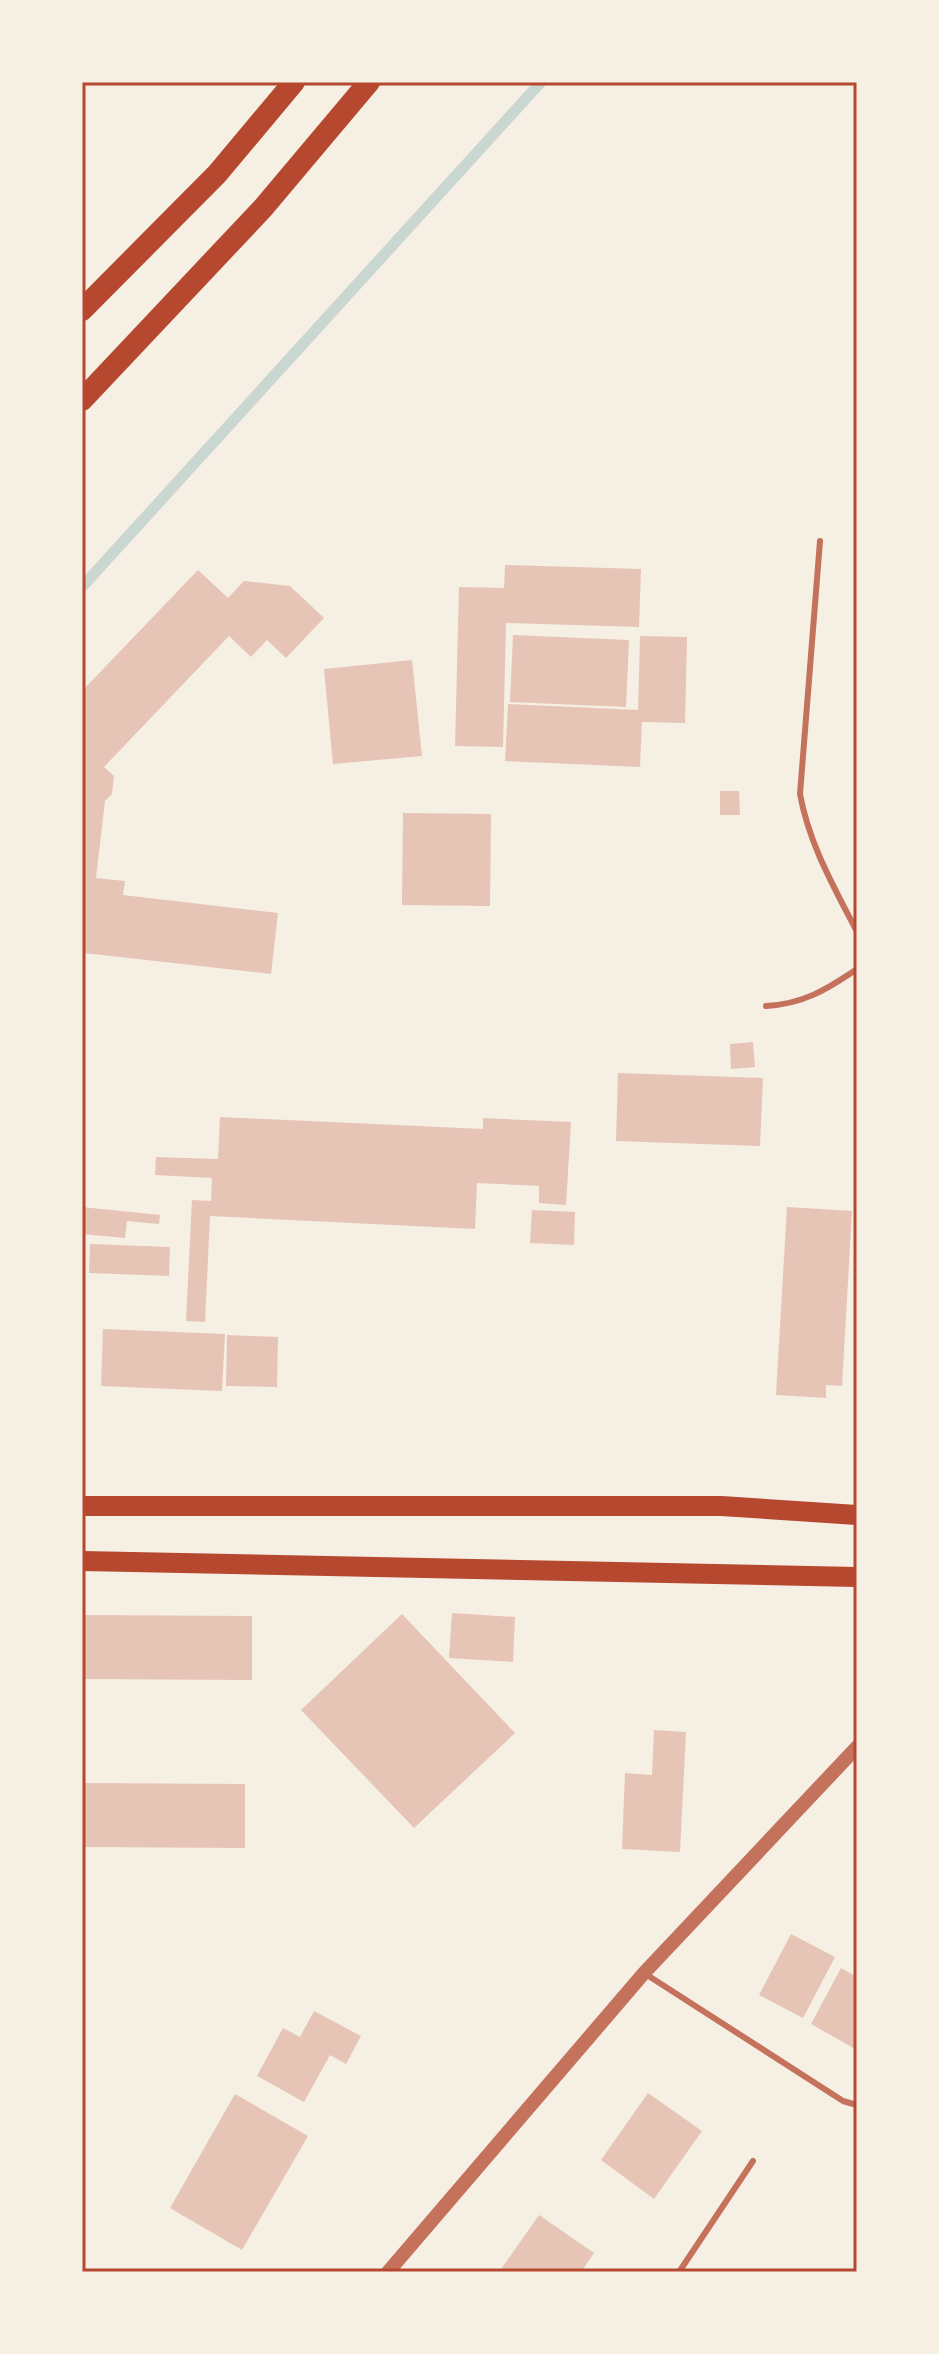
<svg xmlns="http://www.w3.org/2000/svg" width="939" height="2354" font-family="'IBM Plex Serif',serif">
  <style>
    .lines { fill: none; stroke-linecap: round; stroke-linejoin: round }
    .stream { stroke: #c9d6d2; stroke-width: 11 }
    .building { fill: #e6c5b7 }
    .service { stroke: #c5725c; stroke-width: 6 }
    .tertiary { stroke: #c5725c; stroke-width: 14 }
    .primary { stroke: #b5482f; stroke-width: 20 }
    .trunk { stroke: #b5482f; stroke-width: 22 }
    .neatline { fill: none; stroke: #b5482f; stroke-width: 3 }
  </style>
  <rect width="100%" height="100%" fill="#f6efe4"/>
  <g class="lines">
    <!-- stream -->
    <path class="stream" d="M 82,587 L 541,82"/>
  </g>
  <!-- building -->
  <g class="building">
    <path d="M 505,565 L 641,569 L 639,627 L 506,623 L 503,747 L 455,746 L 459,587 L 504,588 Z"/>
    <path d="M 198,570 L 228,598 L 244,581 L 290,586 L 324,618 L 286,658 L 267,640 L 251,657 L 229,636 L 104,767 L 114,776 L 112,794 L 105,801 L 96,878 L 125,881 L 123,895 L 278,913 L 271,974 L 84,953 L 82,691 Z"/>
    <path d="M 513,635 L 629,640 L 626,707 L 510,702 Z"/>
    <path d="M 640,636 L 687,637 L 685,723 L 642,722 L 640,767 L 505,761 L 508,704 L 638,710 Z"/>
    <path d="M 412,660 L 422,756 L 333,764 L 324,669 Z"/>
    <path d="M 720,791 L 739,791 L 740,815 L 720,815 Z"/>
    <path d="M 403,813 L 491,814 L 490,906 L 402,905 Z"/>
    <path d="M 753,1042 L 755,1067 L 731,1069 L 730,1044 Z"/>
    <path d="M 618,1073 L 763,1078 L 760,1146 L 616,1141 Z"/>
    <path d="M 220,1117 L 483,1129 L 483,1118 L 571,1122 L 566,1205 L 539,1203 L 539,1186 L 477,1183 L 475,1229 L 210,1216 L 205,1322 L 186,1321 L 192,1200 L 211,1201 L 212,1178 L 155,1175 L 156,1157 L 218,1159 Z"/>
    <path d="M 82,1207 L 160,1215 L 159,1224 L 127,1221 L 125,1238 L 82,1234 Z"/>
    <path d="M 787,1207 L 852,1211 L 842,1386 L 826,1385 L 826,1398 L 776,1395 Z"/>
    <path d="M 532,1210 L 575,1212 L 574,1245 L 530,1243 Z"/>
    <path d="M 90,1244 L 170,1247 L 169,1276 L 89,1273 Z"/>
    <path d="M 103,1329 L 225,1334 L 222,1391 L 101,1386 Z"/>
    <path d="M 227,1335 L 278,1337 L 277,1387 L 226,1386 Z"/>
    <path d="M 452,1613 L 515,1617 L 513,1662 L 449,1658 Z"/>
    <path d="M 402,1614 L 515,1733 L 414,1828 L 301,1710 Z"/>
    <path d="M 82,1615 L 252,1616 L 252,1680 L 82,1679 Z"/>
    <path d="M 654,1730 L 686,1732 L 680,1852 L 622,1849 L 625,1773 L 652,1775 Z"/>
    <path d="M 82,1783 L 245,1784 L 245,1848 L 82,1847 Z"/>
    <path d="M 791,1934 L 835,1957 L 803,2018 L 759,1995 Z"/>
    <path d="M 841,1968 L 857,1977 L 857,2050 L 811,2024 Z"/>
    <path d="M 314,2011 L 361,2036 L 346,2064 L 330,2055 L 304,2102 L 257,2076 L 283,2028 L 300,2037 Z"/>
    <path d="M 648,2093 L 702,2131 L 654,2199 L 601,2160 Z"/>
    <path d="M 235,2094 L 308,2136 L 242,2250 L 170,2208 Z"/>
    <path d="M 539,2215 L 594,2253 L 581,2272 L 499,2272 Z"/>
  </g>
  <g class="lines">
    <!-- service -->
    <g class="service">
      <path d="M 820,541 L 800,794 C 809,844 834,887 857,932"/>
      <path d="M 766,1006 C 803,1004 826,990 857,969"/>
      <path d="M 644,1973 L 843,2101 L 857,2105"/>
      <path d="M 679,2272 L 753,2161"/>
    </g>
    <!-- tertiary -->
    <path class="tertiary" d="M 388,2272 L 644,1973 L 857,1747"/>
    <!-- primary -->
    <g class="primary">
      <path d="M 82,1506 L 721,1506 L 857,1515"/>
      <path d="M 82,1561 L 857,1577"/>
    </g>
    <!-- trunk -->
    <g class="trunk">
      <path d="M 82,310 L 217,174 L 294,82"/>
      <path d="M 82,400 L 263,208 L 369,82"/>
    </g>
  </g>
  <!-- border -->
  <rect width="939" height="2354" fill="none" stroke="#f6efe4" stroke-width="168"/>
  <rect x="84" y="84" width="771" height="2186" class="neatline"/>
</svg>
